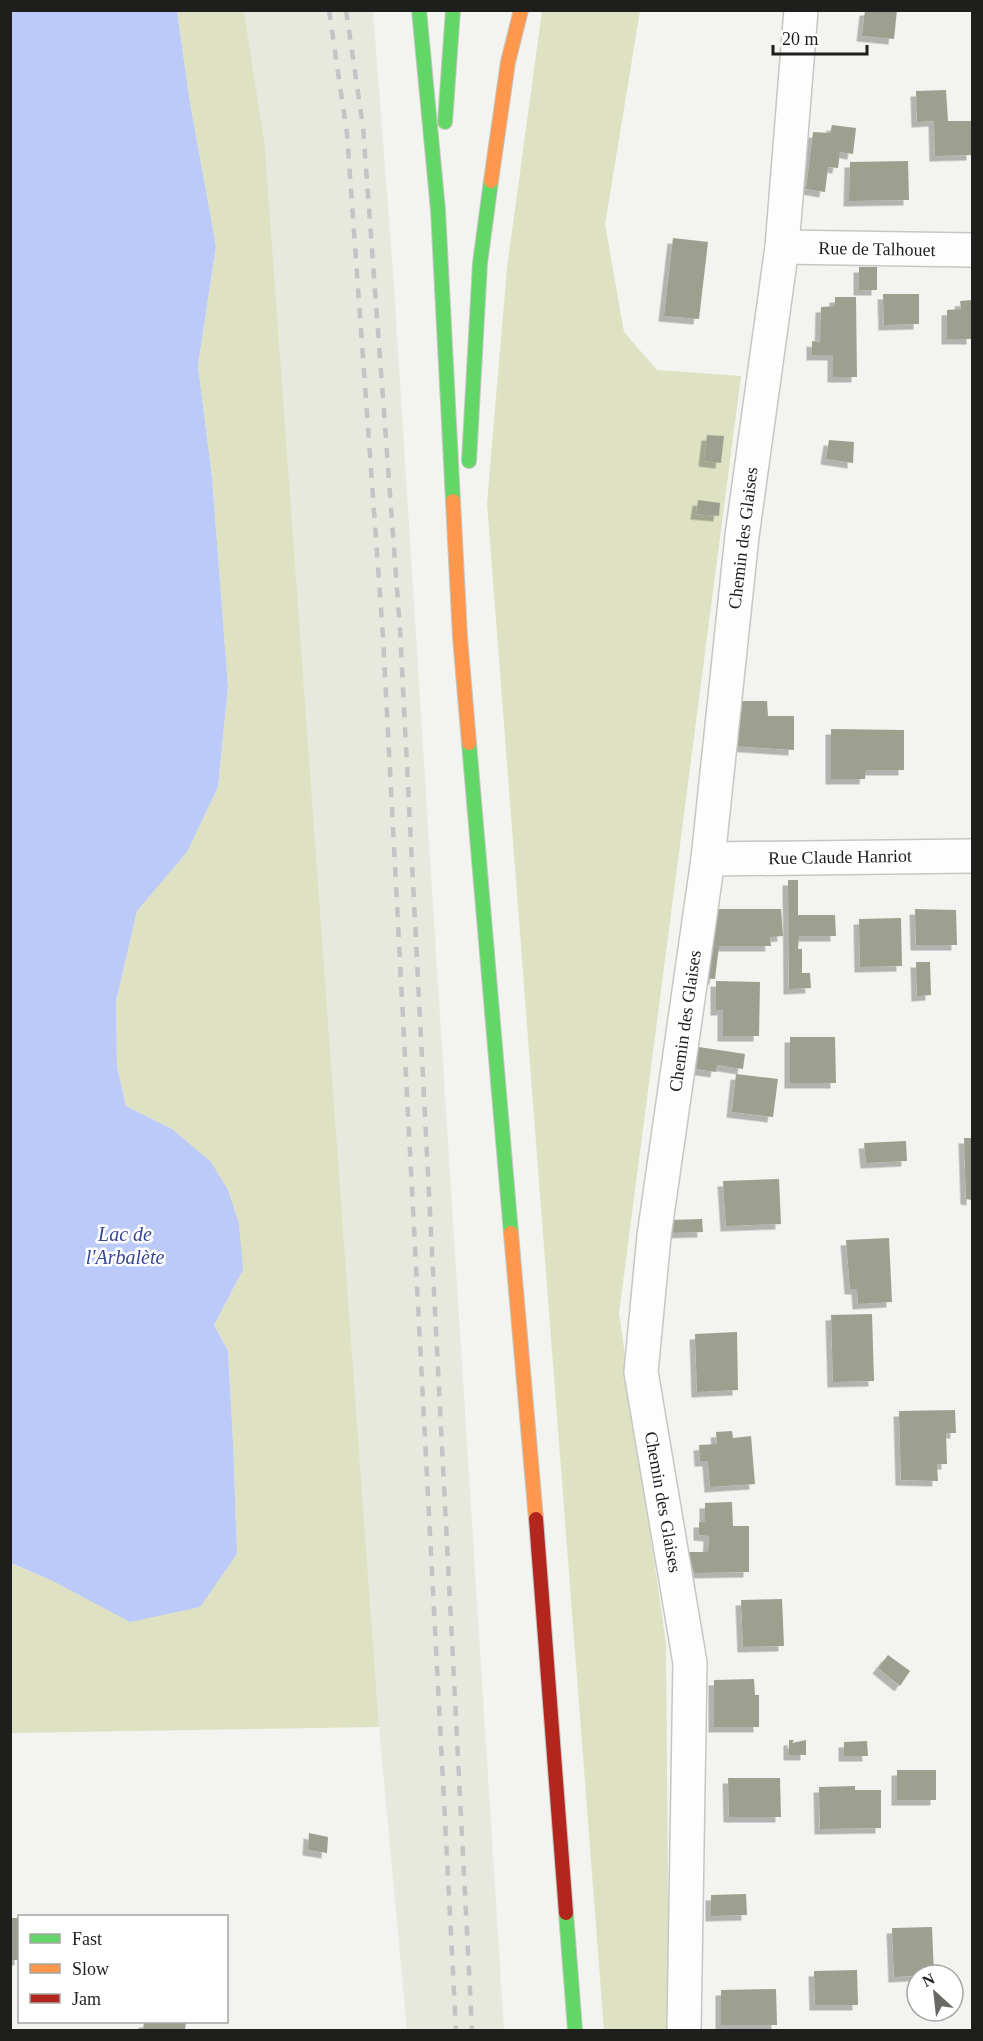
<svg xmlns="http://www.w3.org/2000/svg" width="983" height="2041" font-family="'Times New Roman',serif">
  <style>
    .built { fill: #e7e8de }
    .green { fill: #dee2c3 }
    .water { fill: #bccafa }
    .building { fill: #9ea08f; filter: url(#shadow) }
    .lines { fill: none; stroke-linecap: round; stroke-linejoin: round }
    .street-casing { stroke: #c6c6c3; stroke-width: 36 }
    .fast-casing { stroke: #c6c6c3; stroke-width: 16 }
    .slow-casing { stroke: #c6c6c3; stroke-width: 16 }
    .jam-casing { stroke: #c6c6c3; stroke-width: 16 }
    .street { stroke: #fdfdfd; stroke-width: 33 }
    .fast { stroke: #63d668; stroke-width: 14 }
    .slow { stroke: #ff974d; stroke-width: 14 }
    .jam { stroke: #b3261e; stroke-width: 14 }
    .rail { stroke: #c4c4c4; stroke-width: 4.5; stroke-dasharray: 10 10; stroke-linecap: butt }
    .labels { text-anchor: middle; dominant-baseline: central; stroke-width: 5; stroke-linejoin: round; paint-order: stroke }
    .street-label { font-size: 18px; fill: #1e1f1c; stroke: #fff }
    .water-label { font-size: 20px; font-style: italic; fill: #384697; stroke: #fff }
  </style>
  <defs>
    <filter id="shadow"><feDropShadow dx="-5.5" dy="5.5" stdDeviation="0" flood-color="#0004"/></filter>
  </defs>
  <rect width="100%" height="100%" fill="#f3f3ef"/>
  <!-- built -->
  <path class="built" d="M 244,11 L 373,11 L 393,272 L 504,2030 L 407,2030 L 379,1727 L 265,147 Z"/>
  <!-- green -->
  <g class="green">
    <path d="M 177,11 L 244,11 L 265,147 L 379,1727 L 11,1733 L 10,1563 L 53,1581 L 237,1554 L 233,1441 L 228,1351 L 214,1325 L 243,1270 L 172,1129 L 126,1106 L 117,1067 L 116,1001 L 137,911 L 187,852 L 218,787 L 228,687 L 212,477 L 198,366 L 216,246 L 190,103 Z"/>
    <path d="M 542,11 L 640,11 L 605,224 L 624,332 L 657,370 L 741,376 L 619,1313 L 666,1644 L 669,2030 L 604,2030 L 487,503 L 507,268 Z"/>
  </g>
  <!-- water -->
  <path class="water" d="M 11,10 L 177,11 L 190,103 L 216,246 L 198,366 L 212,477 L 228,687 L 218,787 L 187,852 L 137,911 L 116,1001 L 117,1067 L 126,1106 L 172,1129 L 211,1162 L 228,1190 L 239,1224 L 243,1270 L 214,1325 L 228,1351 L 233,1441 L 237,1554 L 200,1607 L 130,1622 L 53,1581 L 11,1563 Z"/>
  <!-- building -->
  <g class="building">
    <path d="M 865,10 L 897,10 L 894,39 L 862,36 Z"/>
    <path d="M 946,90 L 948,121 L 972,121 L 972,155 L 935,156 L 934,121 L 917,122 L 916,91 Z"/>
    <path d="M 832,125 L 856,128 L 853,154 L 840,152 L 838,168 L 828,167 L 825,192 L 806,189 L 813,132 L 830,133 Z"/>
    <path d="M 908,161 L 909,200 L 849,201 L 850,162 Z"/>
    <path d="M 673,238 L 708,242 L 699,319 L 664,316 Z"/>
    <rect x="859" y="267" width="18" height="23"/>
    <path d="M 883,294 L 919,294 L 919,324 L 884,325 Z"/>
    <path d="M 835,297 L 856,297 L 857,377 L 833,377 L 833,355 L 812,355 L 812,341 L 820,342 L 821,307 L 835,306 Z"/>
    <path d="M 972,300 L 972,339 L 947,339 L 947,310 L 961,309 L 960,301 Z"/>
    <path d="M 707,435 L 724,436 L 721,463 L 704,461 Z"/>
    <path d="M 829,440 L 854,442 L 853,463 L 826,459 Z"/>
    <path d="M 698,500 L 720,503 L 719,516 L 696,514 Z"/>
    <path d="M 738,701 L 767,701 L 768,716 L 794,716 L 794,750 L 732,746 Z"/>
    <path d="M 831,729 L 904,730 L 904,770 L 866,770 L 865,779 L 831,779 Z"/>
    <path d="M 788,880 L 798,880 L 798,915 L 835,915 L 836,936 L 799,936 L 798,949 L 802,949 L 802,973 L 810,973 L 811,988 L 789,989 Z"/>
    <path d="M 711,909 L 781,909 L 783,936 L 770,937 L 771,946 L 719,946 L 715,979 L 702,978 Z"/>
    <path d="M 915,909 L 956,910 L 957,945 L 916,945 Z"/>
    <path d="M 901,918 L 902,966 L 860,967 L 859,919 Z"/>
    <path d="M 916,962 L 930,962 L 931,995 L 917,996 Z"/>
    <path d="M 716,981 L 760,982 L 759,1036 L 723,1036 L 723,1010 L 716,1010 Z"/>
    <path d="M 790,1037 L 835,1037 L 836,1083 L 790,1083 Z"/>
    <path d="M 692,1046 L 745,1054 L 743,1069 L 717,1065 L 716,1072 L 689,1068 Z"/>
    <path d="M 736,1074 L 778,1079 L 773,1117 L 732,1112 Z"/>
    <path d="M 964,1138 L 972,1138 L 972,1200 L 966,1199 Z"/>
    <path d="M 906,1141 L 907,1161 L 866,1163 L 864,1143 Z"/>
    <path d="M 779,1179 L 781,1224 L 726,1226 L 723,1181 Z"/>
    <path d="M 702,1219 L 703,1232 L 668,1233 L 670,1220 Z"/>
    <path d="M 889,1238 L 892,1302 L 858,1304 L 857,1289 L 850,1289 L 846,1240 Z"/>
    <path d="M 872,1314 L 874,1381 L 833,1382 L 831,1315 Z"/>
    <path d="M 737,1332 L 738,1390 L 697,1392 L 695,1334 Z"/>
    <path d="M 955,1410 L 956,1433 L 946,1433 L 947,1464 L 937,1464 L 938,1481 L 901,1480 L 899,1411 Z"/>
    <path d="M 732,1431 L 733,1438 L 751,1436 L 755,1484 L 710,1487 L 708,1461 L 700,1461 L 699,1445 L 717,1444 L 716,1432 Z"/>
    <path d="M 732,1502 L 733,1526 L 749,1526 L 749,1572 L 694,1573 L 688,1552 L 708,1552 L 709,1536 L 699,1535 L 699,1522 L 705,1522 L 705,1503 Z"/>
    <path d="M 782,1599 L 784,1646 L 743,1647 L 741,1600 Z"/>
    <path d="M 888,1655 L 910,1671 L 900,1686 L 878,1668 Z"/>
    <path d="M 754,1679 L 755,1695 L 759,1695 L 759,1727 L 714,1727 L 714,1680 Z"/>
    <path d="M 789,1740 L 794,1740 L 792,1743 L 806,1740 L 806,1755 L 789,1755 Z"/>
    <path d="M 867,1741 L 868,1756 L 844,1756 L 844,1742 Z"/>
    <rect x="897" y="1770" width="39" height="30"/>
    <path d="M 728,1778 L 780,1778 L 781,1817 L 729,1817 Z"/>
    <path d="M 855,1786 L 855,1790 L 881,1790 L 881,1828 L 820,1829 L 819,1787 Z"/>
    <path d="M 309,1833 L 328,1837 L 327,1853 L 308,1850 Z"/>
    <path d="M 746,1894 L 747,1915 L 711,1916 L 711,1895 Z"/>
    <rect x="10" y="1918" width="10" height="42"/>
    <path d="M 932,1927 L 934,1975 L 894,1977 L 892,1928 Z"/>
    <path d="M 857,1970 L 858,2005 L 815,2005 L 814,1971 Z"/>
    <path d="M 776,1989 L 777,2025 L 721,2025 L 721,1990 Z"/>
    <path d="M 144,2022 L 186,2022 L 185,2030 L 143,2030 Z"/>
  </g>
  <g class="lines">
    <defs>
      <g id="street">
        <path d="M 782,247 L 972,250"/>
        <path d="M 708,859 L 972,856"/>
        <path d="M 684,2030 L 690,1663 L 641,1372 L 654,1236 L 708,859 L 742,536 L 782,247 L 801,10"/>
      </g>
      <g id="fast">
        <path d="M 419,10 L 438,210 L 453,501"/>
        <path d="M 445,122 L 453,10"/>
        <path d="M 469,461 L 480,263 L 491,181"/>
        <path d="M 469,743 L 511,1233"/>
        <path d="M 566,1913 L 575,2030"/>
      </g>
      <g id="slow">
        <path d="M 491,181 L 508,62 L 521,10"/>
        <path d="M 453,501 L 460,637 L 469,743"/>
        <path d="M 511,1233 L 536,1519"/>
      </g>
      <path id="jam" d="M 536,1519 L 566,1913"/>
    </defs>
    <!-- street casing -->
    <use href="#street" class="street-casing"/>
    <!-- fast casing -->
    <use href="#fast" class="fast-casing"/>
    <!-- slow casing -->
    <use href="#slow" class="slow-casing"/>
    <!-- jam casing -->
    <use href="#jam" class="jam-casing"/>
    <!-- street -->
    <use href="#street" class="street"/>
    <!-- fast -->
    <use href="#fast" class="fast"/>
    <!-- slow -->
    <use href="#slow" class="slow"/>
    <!-- jam -->
    <use href="#jam" class="jam"/>
    <!-- rail -->
    <g class="rail">
      <path d="M 329,10 L 347,134 L 383,637 L 456,2030"/>
      <path d="M 346,10 L 363,127 L 400,630 L 472,2030"/>
    </g>
  </g>
  <g class="labels">
    <!-- street labels -->
    <g class="street-label">
      <text transform="translate(877 249) rotate(1)">Rue de Talhouet</text>
      <text transform="translate(743 538) rotate(-83)">Chemin des Glaises</text>
      <text transform="translate(840 857) rotate(-1)">Rue Claude Hanriot</text>
      <text transform="translate(685 1021) rotate(-82)">Chemin des Glaises</text>
      <text transform="translate(663 1502) rotate(80)">Chemin des Glaises</text>
    </g>
    <!-- water labels -->
    <g class="water-label">
      <text x="125" y="1234">Lac de<tspan x="125" dy="23">l'Arbalète</tspan></text>
    </g>
  </g>
  <!-- border -->
  <rect width="983" height="2041" fill="none" stroke="#1e1f1c" stroke-width="24"/>
  <!-- legend -->
  <rect x="18" y="1915" width="210" height="108" fill="#ffffff" stroke="#a5a5a4" stroke-width="1.5"/>
  <rect x="30" y="1934" width="30" height="9" fill="#63d668" stroke="#a5a5a4" stroke-width="1.5"/>
  <text x="72" y="1945" font-size="18" fill="#1e1f1c">Fast</text>
  <rect x="30" y="1964" width="30" height="9" fill="#ff974d" stroke="#a5a5a4" stroke-width="1.5"/>
  <text x="72" y="1975" font-size="18" fill="#1e1f1c">Slow</text>
  <rect x="30" y="1994" width="30" height="9" fill="#b3261e" stroke="#a5a5a4" stroke-width="1.5"/>
  <text x="72" y="2005" font-size="18" fill="#1e1f1c">Jam</text>
  <!-- north arrow -->
  <g transform="translate(935 1993) rotate(333)"><circle r="28" fill="#ffffff" stroke="#a5a5a4" stroke-width="1.5"/>
  <path d="M0-4.5L10 22L0 15L-10 22Z" fill="#696966"/>
  <text y="-9" font-size="16" font-weight="bold" text-anchor="middle" fill="#1e1f1c">N</text>
  </g>
  <!-- scale -->
  <path d="M773 45v9h94v-9" fill="none" stroke="#1e1f1c" stroke-width="3"/>
  <text x="782" y="45" font-size="18" fill="#1e1f1c" stroke="#ffffff" stroke-width="4.5" paint-order="stroke">20 m</text>
</svg>
